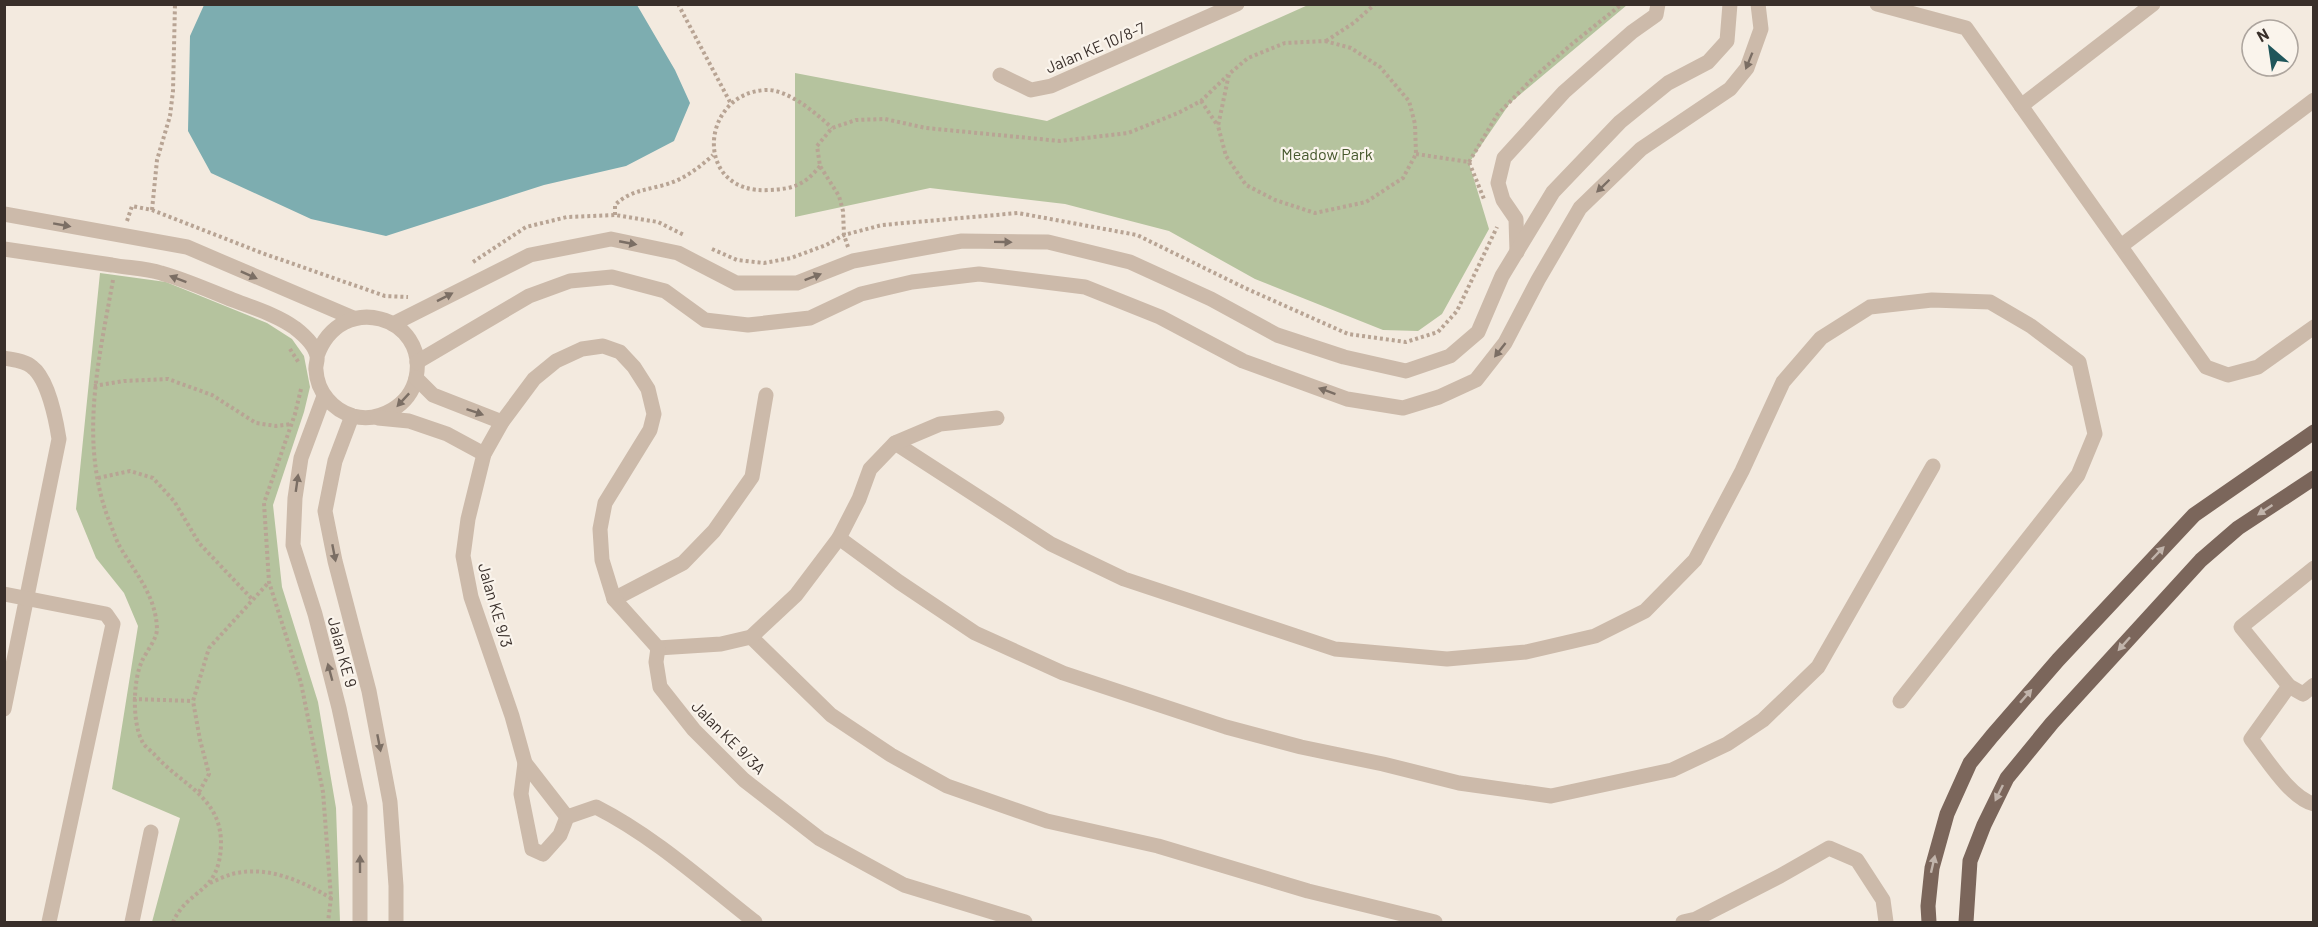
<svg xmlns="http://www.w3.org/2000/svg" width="2318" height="927" font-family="Barlow,sans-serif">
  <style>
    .green { fill: #b5c39e }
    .water { fill: #7dadb0 }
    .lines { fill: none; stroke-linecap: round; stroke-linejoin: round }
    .path { stroke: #b8a494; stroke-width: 4; stroke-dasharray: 3 3; stroke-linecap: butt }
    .minor { stroke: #ccbaaa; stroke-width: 15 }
    .major { stroke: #7b665b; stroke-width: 15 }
    .oneway { fill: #7b6e64 }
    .oneway2 { fill: #c1b4ab }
    .labels { text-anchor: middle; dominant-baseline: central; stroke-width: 4.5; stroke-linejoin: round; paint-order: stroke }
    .street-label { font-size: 16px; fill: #392f2a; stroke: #faf4ec }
    .park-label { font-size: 16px; fill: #47582d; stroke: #faf4ec }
  </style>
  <rect width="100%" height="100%" fill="#f3eadf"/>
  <!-- green -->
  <g class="green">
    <path d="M 1308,5 L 1627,5 L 1510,103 L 1469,163 L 1489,229 L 1442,314 L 1418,331 L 1383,330 L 1255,279 L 1169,231 L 1065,204 L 930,188 L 795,217 L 795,73 L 1047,121 Z"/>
    <path d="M 100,273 L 166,282 L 267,323 L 292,339 L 304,356 L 310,387 L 304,412 L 273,505 L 282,587 L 318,702 L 336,808 L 340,922 L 152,922 L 180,818 L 112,789 L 138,626 L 124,593 L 96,558 L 76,509 Z"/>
  </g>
  <!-- water -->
  <path class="water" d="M 204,5 L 637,5 L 675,70 L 690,103 L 674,141 L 626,166 L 544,185 L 386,236 L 311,219 L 211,173 L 188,131 L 190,36 Z"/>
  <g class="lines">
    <!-- path -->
    <g class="path">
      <path d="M 678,4 L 730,102"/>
      <path d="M 1325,41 L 1351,48 L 1380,67 L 1409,101 L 1415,124 L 1416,154 L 1403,178 L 1366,202 L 1315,213 L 1275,200 L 1246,185 L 1226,156 L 1218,126 L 1229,74 L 1248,58 L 1285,43 Z"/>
      <path d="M 1326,41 L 1355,22 L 1375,4"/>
      <path d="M 1201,101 L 1218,126"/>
      <path d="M 1416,154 L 1469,162 L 1484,199"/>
      <path d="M 1469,162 L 1497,115 L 1534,77 L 1572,44 L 1622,4"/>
      <path d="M 820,166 C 805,185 793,189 769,190 C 693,195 699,93 766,90 C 788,89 817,114 832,128"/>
      <path d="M 152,210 L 157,160 L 170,116 L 173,91 L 175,4"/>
      <path d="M 615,215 L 615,205 C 629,191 646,190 664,185 C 683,180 699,168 713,155"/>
      <path d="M 127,221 L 132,206 L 152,210 L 262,253 L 385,296 L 408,297"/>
      <path d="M 848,247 L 844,235 L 843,211 L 839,196 L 820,166 L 817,146 L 832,128 L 856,120 L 885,119 L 926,128 L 1060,141 L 1128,133 L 1178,113 L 1201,101 L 1228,75"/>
      <path d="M 712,249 L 737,260 L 764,263 L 791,258 L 826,245 L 844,235 L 882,225 L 1018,213 L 1137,235 L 1245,288 L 1348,334 L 1406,342 L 1438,332 L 1457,311 L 1497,227"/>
      <path d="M 473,262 L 526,227 L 567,217 L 615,215 L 658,222 L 684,235"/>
      <path d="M 113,280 C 99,359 79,439 108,518 C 112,527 115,538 120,547 C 136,574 156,596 157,629 C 157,639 146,652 142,661 C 133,680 132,722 142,741 C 144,746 150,750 154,754 C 181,785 222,797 221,845 C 219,895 189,887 173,922"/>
      <path d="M 290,349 L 299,363"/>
      <path d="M 94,386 L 124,381 L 168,379 L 212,395 L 256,423 L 276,426 L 292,424"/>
      <path d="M 301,389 L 295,414 L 264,503 L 269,582 L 301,683 L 323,792 L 331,898 L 328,922"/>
      <path d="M 98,478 L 130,471 L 153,478 L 174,501 L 199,543 L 252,599"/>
      <path d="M 133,699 L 193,701"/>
      <path d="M 199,792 L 209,774 L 200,740 L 193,701 L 209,648 L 269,582"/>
      <path d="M 210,883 C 217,880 225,876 232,874 C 268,865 301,881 331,898"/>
    </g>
    <!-- minor -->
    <g class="minor">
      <path d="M 1877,4 L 1966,28 L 2206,367 L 2228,375 L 2258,367 L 2314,327"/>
      <path d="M 1000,75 L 1031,90 L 1051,86 L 1237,4"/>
      <path d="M 2021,106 L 2153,4"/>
      <path d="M 4,214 L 187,247 L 353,318"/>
      <path d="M 2121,246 L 2314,100"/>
      <path d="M 4,249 C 40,254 76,260 112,265 C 128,268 146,268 161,273 C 186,280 210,291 233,300 C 254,308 277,315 295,328 C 304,335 315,345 317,356 C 318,361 315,366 316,370 C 317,392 333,410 353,416 C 380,423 410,405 416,378 C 429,317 341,289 317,356"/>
      <path d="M 1517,252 L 1516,219 L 1503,200 L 1498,183 L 1504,158 L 1564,92 L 1632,32 L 1656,15 L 1658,4"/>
      <path d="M 393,324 L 530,255 L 611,239 L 678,253 L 736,283 L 797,283 L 853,261 L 962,241 L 1048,242 L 1130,262 L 1211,299 L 1277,335 L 1344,357 L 1406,371 L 1450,356 L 1478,332 L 1502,276 L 1553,192 L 1620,122 L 1668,83 L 1708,62 L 1727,41 L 1730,4"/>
      <path d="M 4,358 C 13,360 26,361 32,367 C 48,379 56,420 59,439 L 4,709"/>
      <path d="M 417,362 L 529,296 L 570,281 L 612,277 L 665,291 L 705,320 L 748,325 L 810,318 L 861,294 L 912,282 L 979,274 L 1085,287 L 1160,317 L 1243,361 L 1347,399 L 1403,408 L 1439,397 L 1476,380 L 1505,343 L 1538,280 L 1580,208 L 1641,149 L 1730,89 L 1747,68 L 1761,29 L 1758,4"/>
      <path d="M 416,378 L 433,395 L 502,422"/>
      <path d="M 324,396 L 301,458 L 295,498 L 293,545 L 315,614 L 339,708 L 360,806 L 360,922"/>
      <path d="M 352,416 L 335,461 L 325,511 L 335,561 L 369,691 L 390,802 L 396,886 L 396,922"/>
      <path d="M 378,418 L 409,421 L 447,434 L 484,454"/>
      <path d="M 895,443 L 1051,544 L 1124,579 L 1335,649 L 1447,659 L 1526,652 L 1595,636 L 1645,611 L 1695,560 L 1742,471 L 1783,382 L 1821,338 L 1870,307 L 1932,300 L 1990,302 L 2031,326 L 2079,362 L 2095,434 L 2078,475 L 1900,701"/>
      <path d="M 839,538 L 899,582 L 975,633 L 1063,673 L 1226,727 L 1301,747 L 1383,764 L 1459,783 L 1551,796 L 1672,770 L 1727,744 L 1763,720 L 1818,667 L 1933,466"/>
      <path d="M 2314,568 L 2241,627 L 2289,686 L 2303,694 L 2314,685"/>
      <path d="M 4,594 L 106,614 L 113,624 L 49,922"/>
      <path d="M 614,599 L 683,563 L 714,531 L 752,477 L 766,395"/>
      <path d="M 751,637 L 831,715 L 891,755 L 947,786 L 1047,821 L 1158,846 L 1308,891 L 1435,922"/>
      <path d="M 658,648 L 721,644 L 751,637 L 796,595 L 839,538 L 859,499 L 870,469 L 895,443 L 940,424 L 997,418"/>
      <path d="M 2289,686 L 2251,739 C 2266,758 2290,798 2314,804"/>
      <path d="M 525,763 L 521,794 L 532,849 L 543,854 L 560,835 L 567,817"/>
      <path d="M 567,817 L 525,763 L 512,716 L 471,597 L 463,556 L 468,519 L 484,454 L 502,422 L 534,379 L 556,361 L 582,349 L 603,346 L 620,352 L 634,367 L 648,389 L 654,414 L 650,430 L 605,503 L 600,529 L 602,560 L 614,599 L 658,648 L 656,662 L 660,687 L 694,730 L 744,780 L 820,839 L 904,885 L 1025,922"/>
      <path d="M 567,817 L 596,807 C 655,837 704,882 755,922"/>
      <path d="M 132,922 L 151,832"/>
      <path d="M 1683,922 L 1696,919 L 1780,876 L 1829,848 L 1857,860 L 1883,900 L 1886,922"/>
    </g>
    <!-- major -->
    <g class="major">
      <path d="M 1929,922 L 1928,906 L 1932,868 L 1947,814 L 1970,763 L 1992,736 L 2058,660 L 2194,515 L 2314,432"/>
      <path d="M 1966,922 L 1970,861 L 1984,825 L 2007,778 L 2052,723 L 2201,560 L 2238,528 L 2314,478"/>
    </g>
  </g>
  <!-- one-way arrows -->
  <defs><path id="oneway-solid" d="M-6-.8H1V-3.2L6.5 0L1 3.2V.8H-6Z" transform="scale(1.5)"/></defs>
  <g class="oneway">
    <use href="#oneway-solid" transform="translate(1749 61) rotate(112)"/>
    <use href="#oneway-solid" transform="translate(1603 186) rotate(136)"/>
    <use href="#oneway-solid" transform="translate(62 225) rotate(10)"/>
    <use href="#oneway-solid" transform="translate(1003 242) rotate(1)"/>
    <use href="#oneway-solid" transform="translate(628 243) rotate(11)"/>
    <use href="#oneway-solid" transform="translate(249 275) rotate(24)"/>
    <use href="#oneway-solid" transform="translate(813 277) rotate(-21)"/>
    <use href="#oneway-solid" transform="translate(178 279) rotate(-159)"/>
    <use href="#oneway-solid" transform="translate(445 297) rotate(-27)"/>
    <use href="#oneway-solid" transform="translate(1500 350) rotate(128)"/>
    <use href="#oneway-solid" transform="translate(1327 391) rotate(-160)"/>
    <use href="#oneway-solid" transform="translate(403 400) rotate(133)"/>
    <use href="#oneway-solid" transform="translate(475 412) rotate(19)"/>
    <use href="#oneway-solid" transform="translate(297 483) rotate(-82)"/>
    <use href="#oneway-solid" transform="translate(334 553) rotate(79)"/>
    <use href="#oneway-solid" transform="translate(330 672) rotate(-105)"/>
    <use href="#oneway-solid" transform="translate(379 743) rotate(79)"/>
    <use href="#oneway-solid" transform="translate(360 864) rotate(-90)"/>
  </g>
  <g class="oneway2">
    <use href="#oneway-solid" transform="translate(2265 510) rotate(146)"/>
    <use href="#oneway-solid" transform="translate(2158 553) rotate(-46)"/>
    <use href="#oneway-solid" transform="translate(2124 644) rotate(132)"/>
    <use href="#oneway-solid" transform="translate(2026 696) rotate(-49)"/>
    <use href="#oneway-solid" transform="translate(1999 793) rotate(116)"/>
    <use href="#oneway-solid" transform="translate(1933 864) rotate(-77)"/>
  </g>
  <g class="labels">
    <!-- street labels -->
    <g class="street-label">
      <text transform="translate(1095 47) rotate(-23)">Jalan KE 10/8-7</text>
      <text transform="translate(496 605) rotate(74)">Jalan KE 9/3</text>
      <text transform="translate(343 652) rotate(75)">Jalan KE 9</text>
      <text transform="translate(729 737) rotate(45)">Jalan KE 9/3A</text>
    </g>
    <!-- park labels -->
    <g class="park-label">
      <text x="1327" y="153">Meadow Park</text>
    </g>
  </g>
  <!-- border -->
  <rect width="2318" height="927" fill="none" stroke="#392f2a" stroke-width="12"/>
  <!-- north arrow -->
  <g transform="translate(2270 48) rotate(331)"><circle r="28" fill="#faf4ec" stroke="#ada59e" stroke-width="1.5"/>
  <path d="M0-4.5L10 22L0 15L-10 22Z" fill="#1f565b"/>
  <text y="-9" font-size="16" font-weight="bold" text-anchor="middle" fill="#392f2a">N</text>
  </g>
</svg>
